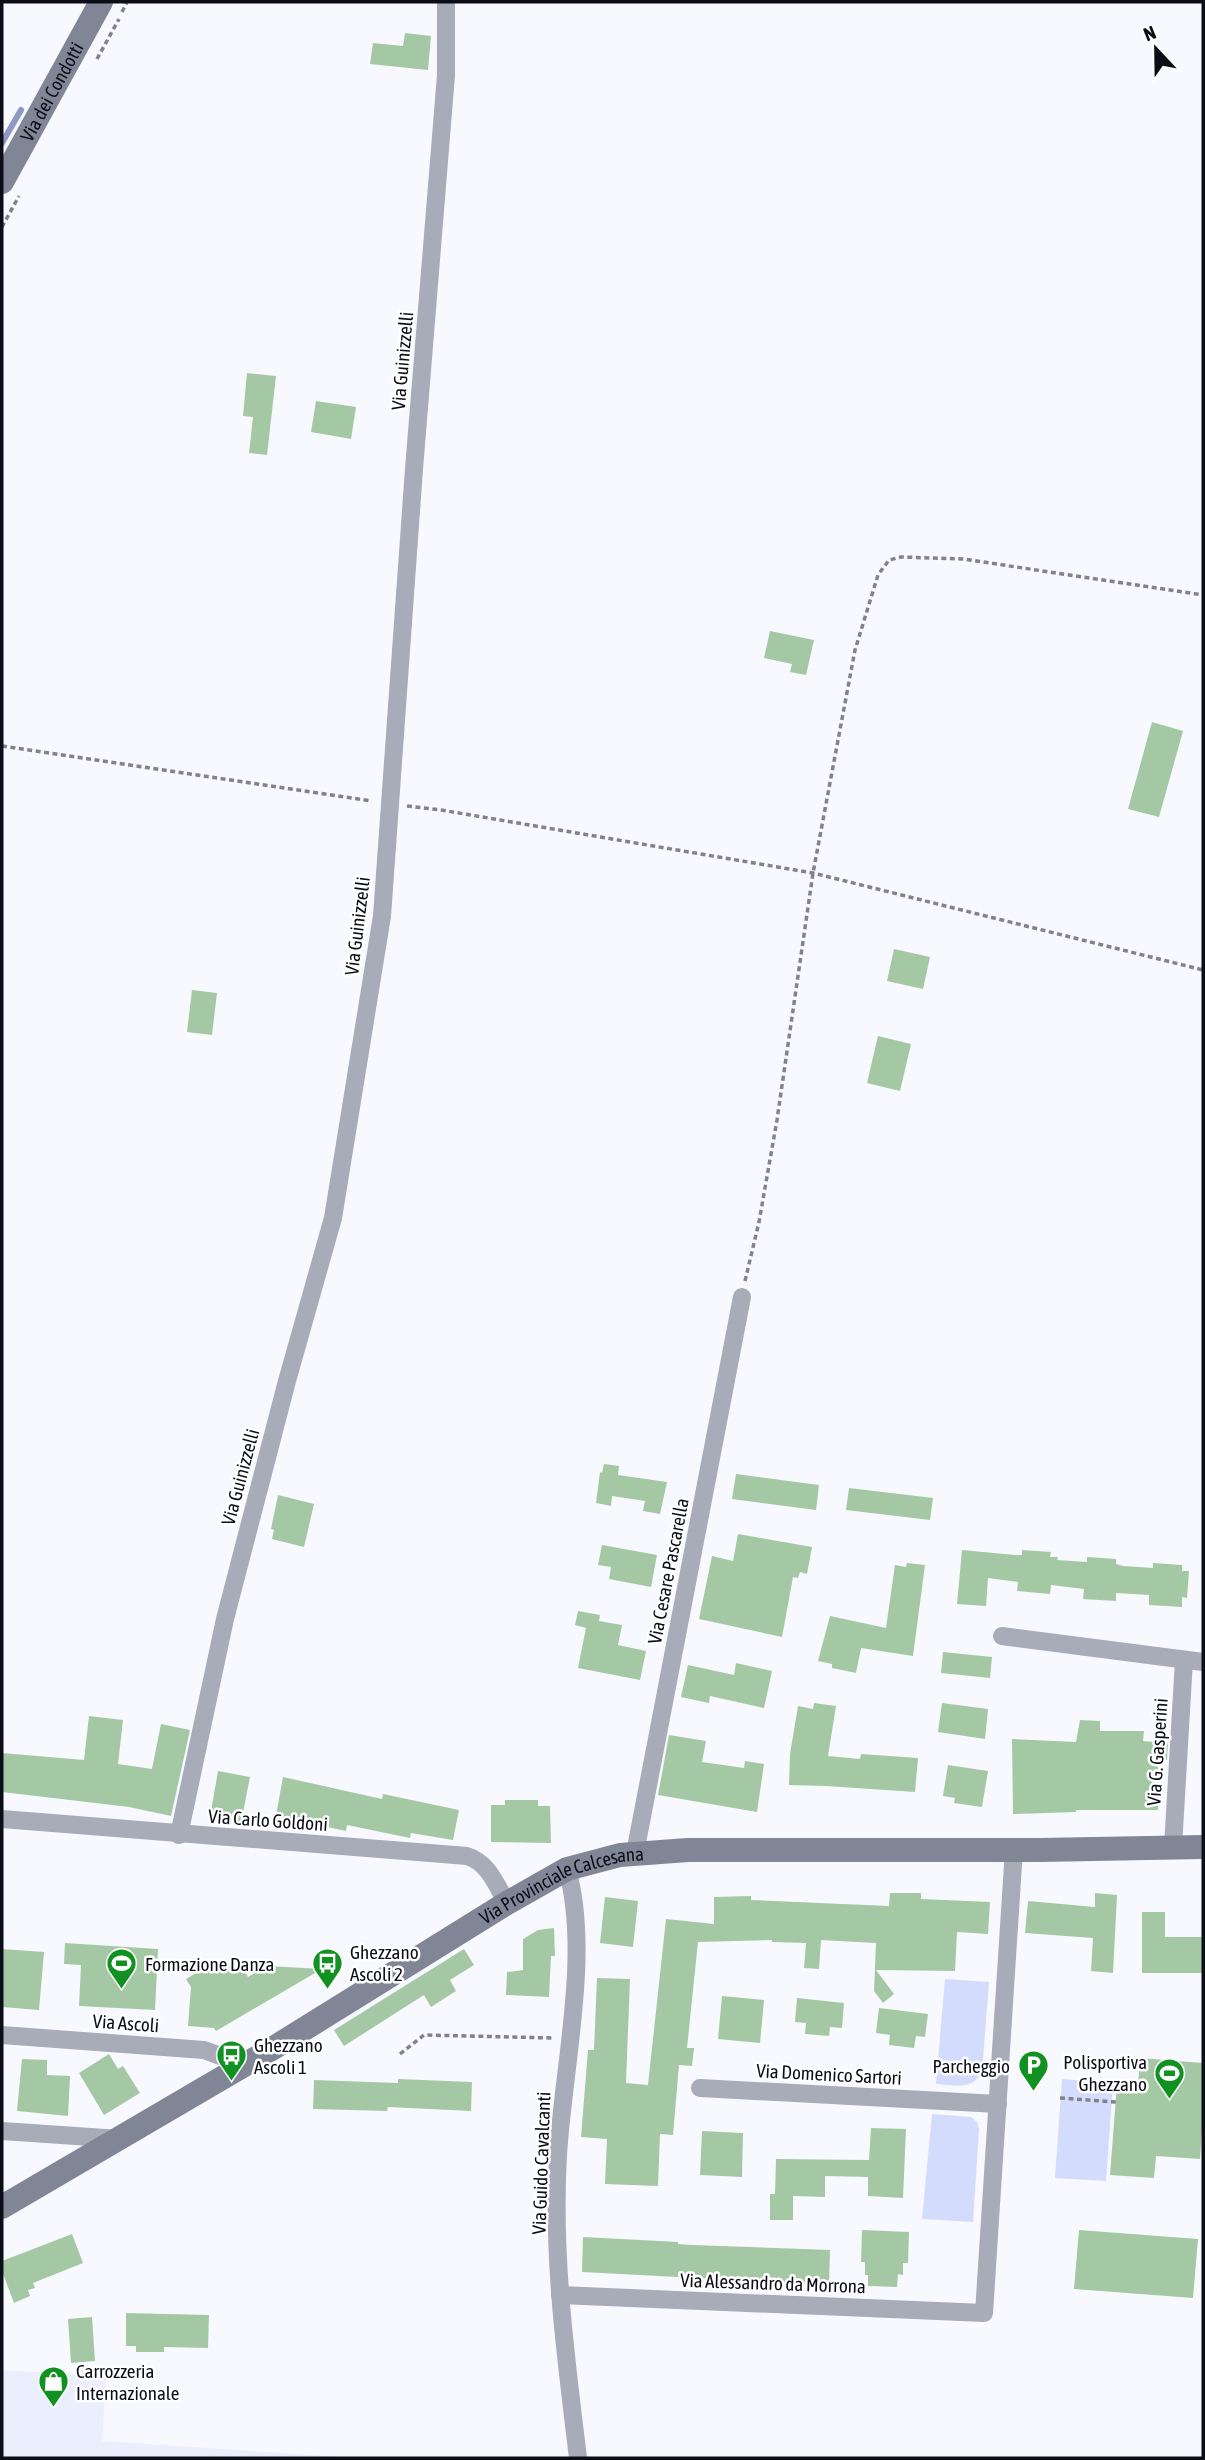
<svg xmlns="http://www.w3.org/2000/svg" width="1205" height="2460" font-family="'Asap Condensed',sans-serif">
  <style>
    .built { fill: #eaeefd }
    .green { fill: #d3dcfc }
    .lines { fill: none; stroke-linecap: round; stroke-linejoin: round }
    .stream { stroke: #8d99c2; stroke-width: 6 }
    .building { fill: #a5c8a4 }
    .path { stroke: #81838a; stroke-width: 3.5; stroke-dasharray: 5 3.5; stroke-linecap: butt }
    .street { stroke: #a8abb8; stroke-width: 18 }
    .secondary { stroke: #818697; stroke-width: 24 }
    .labels { text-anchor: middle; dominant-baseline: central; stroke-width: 5; stroke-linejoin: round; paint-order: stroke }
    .street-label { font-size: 19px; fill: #0c0e17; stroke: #fff }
    .poi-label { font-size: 19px; fill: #0c0e17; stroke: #fff; text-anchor: start }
  </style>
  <rect width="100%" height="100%" fill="#f7f9fe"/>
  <!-- built -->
  <path class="built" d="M 2,2370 L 106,2377 L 102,2441 L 355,2458 L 2,2458 Z"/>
  <!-- green -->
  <g class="green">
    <path d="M 945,1979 L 989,1982 L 982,2071 C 974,2091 954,2085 936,2084 Z"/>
    <path d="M 1062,2079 L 1113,2083 L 1106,2181 L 1055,2178 Z"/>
    <path d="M 932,2114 L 971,2117 L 977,2122 L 979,2129 L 973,2222 L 922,2219 Z"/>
  </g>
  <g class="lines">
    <!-- stream -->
    <path class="stream" d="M 2,143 L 21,110"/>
  </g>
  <!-- building -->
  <g class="building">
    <path d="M 405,33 L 431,36 L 428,70 L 370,64 L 373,43 L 403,46 Z"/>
    <path d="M 247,373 L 276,376 L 267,455 L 249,453 L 253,417 L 243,416 Z"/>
    <path d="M 316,401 L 356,407 L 351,439 L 311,432 Z"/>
    <path d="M 770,631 L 814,640 L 806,675 L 790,672 L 792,664 L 764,658 Z"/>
    <path d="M 1152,722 L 1183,731 L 1159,817 L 1128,809 Z"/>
    <path d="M 894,949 L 930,957 L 923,989 L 887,981 Z"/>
    <path d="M 192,990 L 217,993 L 212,1035 L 187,1032 Z"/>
    <path d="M 878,1036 L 911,1044 L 900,1091 L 867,1083 Z"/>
    <path d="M 604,1464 L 619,1466 L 618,1475 L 667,1482 L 660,1514 L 643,1511 L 645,1501 L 612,1496 L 611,1506 L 596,1503 L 600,1472 L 602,1473 Z"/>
    <path d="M 736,1474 L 819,1485 L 816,1510 L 732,1499 Z"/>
    <path d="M 849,1488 L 933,1498 L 930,1520 L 846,1510 Z"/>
    <path d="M 278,1495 L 314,1504 L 304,1547 L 272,1539 L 274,1530 L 271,1529 Z"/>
    <path d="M 738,1534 L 812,1547 L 807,1574 L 800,1572 L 798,1578 L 793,1577 L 782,1637 L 699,1619 L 712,1556 L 733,1561 Z"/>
    <path d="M 602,1545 L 657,1555 L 651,1587 L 609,1579 L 611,1567 L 598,1565 Z"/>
    <path d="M 962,1550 L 1015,1555 L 1022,1555 L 1022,1550 L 1051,1552 L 1050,1557 L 1058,1557 L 1057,1560 L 1087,1562 L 1087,1557 L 1116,1559 L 1116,1564 L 1123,1566 L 1153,1568 L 1153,1563 L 1182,1565 L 1182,1571 L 1189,1571 L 1187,1598 L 1182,1597 L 1182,1607 L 1149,1605 L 1149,1595 L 1116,1593 L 1116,1601 L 1083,1599 L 1084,1589 L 1051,1585 L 1050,1594 L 1017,1591 L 1018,1582 L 988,1578 L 986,1606 L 957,1604 Z"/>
    <path d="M 907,1563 L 925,1565 L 913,1656 L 861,1648 L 856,1673 L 832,1668 L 832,1664 L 818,1661 L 830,1616 L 886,1628 L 895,1565 L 906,1567 Z"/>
    <path d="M 578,1611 L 600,1615 L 599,1621 L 622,1625 L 618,1645 L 646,1651 L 640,1680 L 578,1668 L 586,1628 L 575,1625 Z"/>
    <path d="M 943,1652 L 992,1657 L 990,1678 L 941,1673 Z"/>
    <path d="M 736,1663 L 772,1671 L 764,1708 L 710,1696 L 709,1703 L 681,1697 L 688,1665 L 734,1675 Z"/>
    <path d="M 814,1703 L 836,1706 L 828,1756 L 860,1759 L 861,1754 L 918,1758 L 915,1792 L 826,1786 L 789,1785 L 790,1754 L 798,1706 L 813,1709 Z"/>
    <path d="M 942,1703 L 988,1709 L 985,1739 L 938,1732 Z"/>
    <path d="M 89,1716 L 123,1720 L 118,1764 L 152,1769 L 161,1724 L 190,1730 L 171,1816 L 129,1807 L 2,1792 L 2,1753 L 84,1760 Z"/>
    <path d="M 1080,1720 L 1100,1721 L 1100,1731 L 1144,1731 L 1143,1741 L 1168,1743 L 1167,1760 L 1158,1760 L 1158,1810 L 1076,1810 L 1076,1812 L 1013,1814 L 1012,1739 L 1076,1742 Z"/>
    <path d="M 669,1735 L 706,1741 L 702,1762 L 744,1768 L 745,1761 L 764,1764 L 757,1812 L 658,1795 Z"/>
    <path d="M 948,1765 L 988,1771 L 982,1807 L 954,1803 L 955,1798 L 943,1796 Z"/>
    <path d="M 218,1771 L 250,1777 L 241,1823 L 210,1817 Z"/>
    <path d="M 283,1777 L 382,1799 L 383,1794 L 459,1810 L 453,1840 L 411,1833 L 410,1838 L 347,1825 L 346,1831 L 276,1816 Z"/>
    <path d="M 505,1800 L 538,1800 L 538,1806 L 550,1806 L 551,1843 L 491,1842 L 491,1805 L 505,1805 Z"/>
    <path d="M 890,1893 L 921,1893 L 921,1899 L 990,1902 L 988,1934 L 957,1932 L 955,1971 L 876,1970 L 894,1994 L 883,2003 L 874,1991 L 876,1943 L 821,1940 L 819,1969 L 804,1968 L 806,1943 L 772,1942 L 772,1940 L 698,1942 L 687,2048 L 694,2048 L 692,2066 L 679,2065 L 673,2135 L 660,2134 L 658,2186 L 605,2184 L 607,2139 L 581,2137 L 588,2050 L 594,2050 L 597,1978 L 630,1979 L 626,2083 L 648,2085 L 666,1919 L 714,1924 L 714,1897 L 751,1896 L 751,1900 L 889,1906 Z"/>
    <path d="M 1095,1893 L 1117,1895 L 1113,1973 L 1091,1971 L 1093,1938 L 1025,1933 L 1028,1901 L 1095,1907 Z"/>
    <path d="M 605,1897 L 638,1901 L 633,1947 L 600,1943 Z"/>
    <path d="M 1142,1912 L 1165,1912 L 1165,1937 L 1203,1937 L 1203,1973 L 1142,1973 Z"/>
    <path d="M 554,1928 L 555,1956 L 551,1956 L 549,1997 L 506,1995 L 507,1972 L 523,1970 L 523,1939 L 538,1930 Z"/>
    <path d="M 65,1943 L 158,1949 L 155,2010 L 79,2006 L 81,1965 L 64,1964 Z"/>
    <path d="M 2,1949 L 44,1952 L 39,2010 L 2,2007 Z"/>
    <path d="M 464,1949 L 474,1965 L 450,1980 L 456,1991 L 431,2007 L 424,1995 L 344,2046 L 334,2030 Z"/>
    <path d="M 213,1963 L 240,1964 L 248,1977 L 267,1966 L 322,1969 L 216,2031 L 214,2028 L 188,2026 L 191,1987 L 186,1979 Z"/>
    <path d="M 722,1996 L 764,2000 L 760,2043 L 718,2039 Z"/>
    <path d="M 797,1998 L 844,2003 L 842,2028 L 830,2027 L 829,2036 L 805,2034 L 806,2023 L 795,2022 Z"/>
    <path d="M 879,2008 L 928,2014 L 925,2037 L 916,2036 L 914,2048 L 889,2045 L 890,2035 L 876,2033 Z"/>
    <path d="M 109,2054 L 118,2069 L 123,2066 L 140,2093 L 104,2115 L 79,2073 Z"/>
    <path d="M 1140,2058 L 1203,2063 L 1203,2115 L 1200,2159 L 1156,2156 L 1154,2178 L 1110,2175 L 1117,2084 L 1138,2085 Z"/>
    <path d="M 22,2059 L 47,2060 L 47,2075 L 70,2076 L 68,2116 L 17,2111 Z"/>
    <path d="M 398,2079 L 472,2082 L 471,2111 L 388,2107 L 387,2111 L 313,2109 L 314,2080 L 398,2083 Z"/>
    <path d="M 871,2128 L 906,2129 L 903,2198 L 868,2196 L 868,2177 L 825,2176 L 825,2197 L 793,2196 L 793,2220 L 770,2220 L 770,2194 L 775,2194 L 776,2159 L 869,2160 Z"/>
    <path d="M 702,2131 L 743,2133 L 742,2177 L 700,2175 Z"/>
    <path d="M 862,2230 L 909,2232 L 908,2263 L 903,2263 L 903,2275 L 898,2274 L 897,2287 L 868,2286 L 868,2275 L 865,2275 L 865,2262 L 861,2262 Z"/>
    <path d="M 1079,2230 L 1198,2239 L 1193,2298 L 1074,2289 Z"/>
    <path d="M 72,2234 L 83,2263 L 33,2283 L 35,2288 L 28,2290 L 30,2296 L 14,2303 L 2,2271 L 2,2261 Z"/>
    <path d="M 583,2237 L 678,2242 L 678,2244 L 692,2245 L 830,2250 L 829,2285 L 582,2272 Z"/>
    <path d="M 126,2313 L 209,2315 L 208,2348 L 164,2347 L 164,2352 L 136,2352 L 136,2346 L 126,2346 Z"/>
    <path d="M 92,2317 L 95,2361 L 71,2363 L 68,2319 Z"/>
  </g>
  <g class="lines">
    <!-- path -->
    <g class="path">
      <path d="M 122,12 L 127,2"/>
      <path d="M 97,59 L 119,19"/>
      <path d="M 2,227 L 19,196"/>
      <path d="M 2,746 L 372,801"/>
      <path d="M 407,806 L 441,810 L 813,873 L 1203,970"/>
      <path d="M 745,1281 L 759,1222 L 777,1120 L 813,873 L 855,650 L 878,575 L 889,560 L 901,557 L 963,559 L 1203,595"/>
      <path d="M 400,2054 L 424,2035 L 554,2038"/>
      <path d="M 1060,2098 L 1116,2102"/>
    </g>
    <!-- street -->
    <g class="street">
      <path d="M 1002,1636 L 1203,1662"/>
      <path d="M 2,1819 L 467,1856 C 489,1863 496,1885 507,1903"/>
      <path d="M 179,1835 L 225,1619 L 287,1381 L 333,1218 L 382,916 L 414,469 L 446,75 L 446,2"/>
      <path d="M 1173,1847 L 1184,1660"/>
      <path d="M 635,1853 L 742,1297"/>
      <path d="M 567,1869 C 591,1953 563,2068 558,2155 C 552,2257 566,2358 578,2458"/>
      <path d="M 2,2035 L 204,2050 L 245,2065"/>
      <path d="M 700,2088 L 998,2104"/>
      <path d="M 2,2131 L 120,2139"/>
      <path d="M 560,2295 L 984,2313 L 1014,1849"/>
    </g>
    <!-- secondary -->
    <g class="secondary">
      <path id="s1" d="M 2,182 L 101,2"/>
      <path id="s2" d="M 2,2207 L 280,2044 L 507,1903 L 567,1869 L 620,1855 L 688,1850 L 1040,1850 L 1203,1847"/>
    </g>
  </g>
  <!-- icons -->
  <defs>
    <symbol id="bus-pin" viewBox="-11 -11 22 30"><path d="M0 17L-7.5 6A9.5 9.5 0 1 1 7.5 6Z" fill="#109121" stroke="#fff"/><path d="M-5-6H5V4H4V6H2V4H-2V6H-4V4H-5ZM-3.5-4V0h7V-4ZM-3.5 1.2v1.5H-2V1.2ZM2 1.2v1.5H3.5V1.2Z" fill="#fff"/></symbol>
    <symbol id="stadium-pin" viewBox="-11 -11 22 30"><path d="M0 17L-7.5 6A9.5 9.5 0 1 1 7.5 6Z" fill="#109121" stroke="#fff"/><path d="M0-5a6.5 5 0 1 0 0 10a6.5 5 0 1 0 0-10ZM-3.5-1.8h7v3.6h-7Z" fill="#fff"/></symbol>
    <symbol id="parking-pin" viewBox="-11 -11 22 30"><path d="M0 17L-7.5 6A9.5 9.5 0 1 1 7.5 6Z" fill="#109121" stroke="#fff"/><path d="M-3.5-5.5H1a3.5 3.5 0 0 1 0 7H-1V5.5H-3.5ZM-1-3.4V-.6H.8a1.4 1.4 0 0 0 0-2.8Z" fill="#fff"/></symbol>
    <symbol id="shop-pin" viewBox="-11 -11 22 30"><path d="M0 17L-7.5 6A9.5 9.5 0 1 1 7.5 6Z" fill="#109121" stroke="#fff"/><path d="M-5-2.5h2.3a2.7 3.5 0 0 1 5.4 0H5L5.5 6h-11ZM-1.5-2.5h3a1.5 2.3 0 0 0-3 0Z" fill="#fff"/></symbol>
  </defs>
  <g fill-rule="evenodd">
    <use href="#bus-pin" x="310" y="1946" width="35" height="47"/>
    <use href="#stadium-pin" x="104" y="1946" width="35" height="47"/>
    <use href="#bus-pin" x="214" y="2038" width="35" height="47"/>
    <use href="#parking-pin" x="1016" y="2048" width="35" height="47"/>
    <use href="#stadium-pin" x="1152" y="2056" width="35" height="47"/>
    <use href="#shop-pin" x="36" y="2364" width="35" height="47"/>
  </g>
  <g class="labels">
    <!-- street labels -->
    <g class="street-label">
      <text stroke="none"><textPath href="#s1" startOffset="103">Via dei Condotti</textPath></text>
      <text transform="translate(402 361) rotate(-85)">Via Guinizzelli</text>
      <text transform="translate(357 926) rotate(-83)">Via Guinizzelli</text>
      <text transform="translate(240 1477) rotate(-75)">Via Guinizzelli</text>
      <text transform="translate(668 1571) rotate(-79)">Via Cesare Pascarella</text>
      <text transform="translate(1157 1752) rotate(-86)">Via G. Gasperini</text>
      <text transform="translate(268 1820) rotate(4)">Via Carlo Goldoni</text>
      <text stroke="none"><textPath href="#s2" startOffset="648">Via Provinciale Calcesana</textPath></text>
      <text transform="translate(126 2023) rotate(4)">Via Ascoli</text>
      <text transform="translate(829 2074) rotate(3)">Via Domenico Sartori</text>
      <text transform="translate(541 2163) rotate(-88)">Via Guido Cavalcanti</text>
      <text transform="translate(773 2283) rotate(2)">Via Alessandro da Morrona</text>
    </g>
    <!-- poi labels -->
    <g class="poi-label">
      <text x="350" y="1952">Ghezzano<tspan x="350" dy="22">Ascoli 2</tspan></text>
      <text x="145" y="1964">Formazione Danza</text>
      <text x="254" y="2045">Ghezzano<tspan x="254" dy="22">Ascoli 1</tspan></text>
      <text x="1147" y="2062" text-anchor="end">Polisportiva<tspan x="1147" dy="22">Ghezzano</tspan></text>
      <text x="1010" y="2066" text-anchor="end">Parcheggio</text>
      <text x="76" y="2371">Carrozzeria<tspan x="76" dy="22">Internazionale</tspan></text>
    </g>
  </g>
  <!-- border -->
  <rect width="1205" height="2460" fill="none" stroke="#0c0e17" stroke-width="7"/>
  <!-- north arrow -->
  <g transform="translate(1156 49) rotate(338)" stroke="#ffffff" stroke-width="5" paint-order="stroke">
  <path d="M0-5L12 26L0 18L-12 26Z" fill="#0c0e17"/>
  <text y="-10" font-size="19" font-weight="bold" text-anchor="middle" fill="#0c0e17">N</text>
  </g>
</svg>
